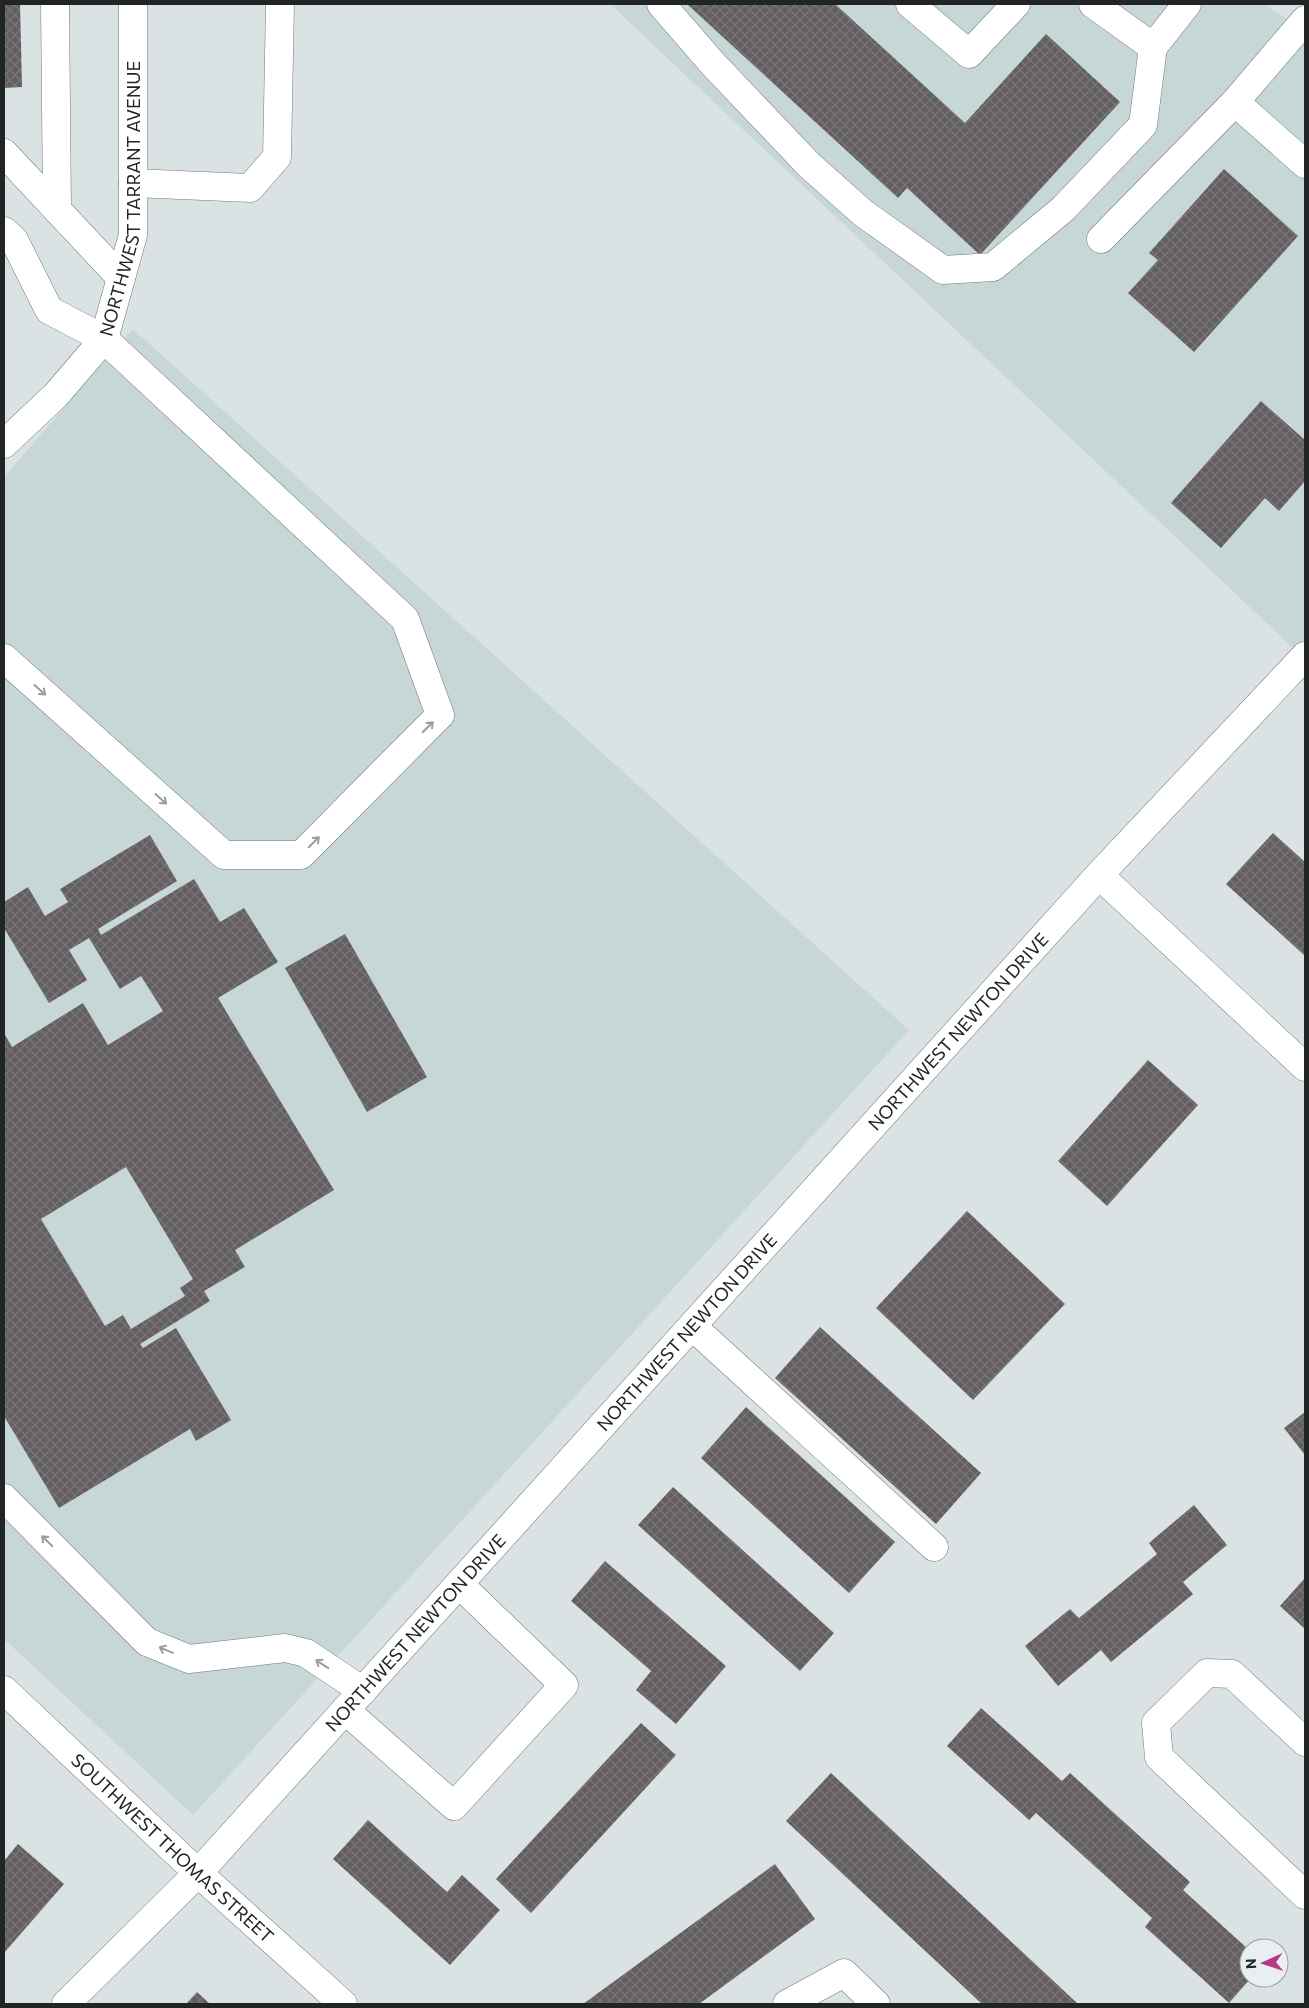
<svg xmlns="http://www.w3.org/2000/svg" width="1309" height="2008" font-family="Commissioner,sans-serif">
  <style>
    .built { fill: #c7d6d7 }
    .building { fill: url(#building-cross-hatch); fill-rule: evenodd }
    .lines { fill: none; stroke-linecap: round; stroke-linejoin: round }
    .minor-casing { stroke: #727878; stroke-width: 29 }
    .minor { stroke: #fff; stroke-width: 28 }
    .oneway { stroke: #9c9d9d }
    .labels { text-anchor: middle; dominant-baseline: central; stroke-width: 5; stroke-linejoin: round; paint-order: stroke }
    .street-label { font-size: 18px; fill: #222525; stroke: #e9eff0 }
  </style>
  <defs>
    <pattern id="building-cross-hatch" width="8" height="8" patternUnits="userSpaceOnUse" patternTransform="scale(1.25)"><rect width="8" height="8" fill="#635e60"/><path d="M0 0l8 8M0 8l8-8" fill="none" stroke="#7a7678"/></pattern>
  </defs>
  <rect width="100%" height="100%" fill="#dbe2e3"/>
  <!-- built -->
  <g class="built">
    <path d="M 610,4 L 1264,4 L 1305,31 L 1305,659 Z"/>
    <path d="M 133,329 L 909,1030 L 193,1815 L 4,1639 L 4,477 Z"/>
  </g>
  <!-- building -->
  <g class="building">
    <path d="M 4,4 L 20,4 L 22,87 L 4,88 Z"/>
    <path d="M 687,4 L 835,4 L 965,123 L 1046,34 L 1120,102 L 980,255 L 907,188 L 898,198 Z"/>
    <path d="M 1224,169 L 1298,236 L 1194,352 L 1128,293 L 1158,260 L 1149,253 Z"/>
    <path d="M 1261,401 L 1305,440 L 1305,481 L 1279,511 L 1265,498 L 1221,548 L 1171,503 Z"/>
    <path d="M 1273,833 L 1305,862 L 1305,956 L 1226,884 Z"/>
    <path d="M 150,835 L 177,881 L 98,929 L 101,935 L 194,879 L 220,922 L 244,908 L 278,962 L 218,998 L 334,1190 L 235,1250 L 245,1267 L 204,1291 L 210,1301 L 140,1344 L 143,1348 L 176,1328 L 231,1420 L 196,1441 L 190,1429 L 59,1508 L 4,1416 L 4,1033 L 12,1047 L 83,1003 L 108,1045 L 163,1011 L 141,976 L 120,989 L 89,938 L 69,950 L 87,980 L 49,1003 L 4,928 L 4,902 L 28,887 L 45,916 L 68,902 L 60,889 ZM 126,1167 L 193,1279 L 180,1288 L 185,1296 L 131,1329 L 123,1315 L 105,1326 L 41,1219 Z"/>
    <path d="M 345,934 L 427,1077 L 367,1112 L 285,968 Z"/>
    <path d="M 1148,1060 L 1198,1105 L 1107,1206 L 1058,1161 Z"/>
    <path d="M 967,1211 L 1065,1304 L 973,1400 L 876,1308 Z"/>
    <path d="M 820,1327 L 981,1473 L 936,1524 L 775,1378 Z"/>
    <path d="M 746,1407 L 895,1542 L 849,1593 L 701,1458 Z"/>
    <path d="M 1305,1412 L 1305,1455 L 1284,1428 Z"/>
    <path d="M 673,1487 L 834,1633 L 800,1671 L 638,1525 Z"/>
    <path d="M 1194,1505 L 1227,1545 L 1183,1582 L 1193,1594 L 1111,1662 L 1101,1650 L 1058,1686 L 1025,1646 L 1070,1609 L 1079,1618 L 1157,1554 L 1149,1543 Z"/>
    <path d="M 605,1561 L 726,1666 L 676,1724 L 636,1690 L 651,1671 L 571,1601 Z"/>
    <path d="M 1305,1578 L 1305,1629 L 1280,1606 Z"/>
    <path d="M 981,1708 L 1062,1781 L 1070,1773 L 1190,1882 L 1183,1890 L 1249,1950 L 1249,1978 L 1251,1978 L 1229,2003 L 1145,1927 L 1152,1918 L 1036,1813 L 1029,1820 L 947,1746 Z"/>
    <path d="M 641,1723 L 676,1755 L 531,1913 L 496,1879 Z"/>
    <path d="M 831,1773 L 1078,2004 L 982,2004 L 906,1933 L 786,1821 Z"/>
    <path d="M 368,1820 L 447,1892 L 462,1875 L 500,1910 L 450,1965 L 333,1859 Z"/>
    <path d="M 18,1844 L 64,1884 L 4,1953 L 4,1861 Z"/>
    <path d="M 775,1864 L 815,1919 L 699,2004 L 583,2004 Z"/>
    <path d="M 197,1992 L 210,2004 L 186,2004 Z"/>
  </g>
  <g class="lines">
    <defs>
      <g id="minor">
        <path d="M 55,4 L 57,210"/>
        <path d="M 661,4 L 713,64 L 809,165 L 863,213 L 943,270 L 993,267 L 1063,209 L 1143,125 L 1153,47"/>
        <path d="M 910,4 L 969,54 L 1016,4"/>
        <path d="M 1093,4 L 1153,47 L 1187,4"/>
        <path d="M 1235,102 L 1305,164"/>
        <path d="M 4,153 L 121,278"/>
        <path d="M 133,183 L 250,188 L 277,157 L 280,4"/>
        <path d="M 4,231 L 14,240 L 49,310 L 104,339 L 405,619 L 440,715 L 301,855 L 224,855 L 4,658"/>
        <path d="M 1101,239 L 1235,102 L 1305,20"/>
        <path id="s1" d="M 4,444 L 56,395 L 104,339 L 133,235 L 133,4"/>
        <path d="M 1099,875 L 1305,1067"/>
        <path d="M 692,1326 L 934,1547"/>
        <path d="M 4,1498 L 147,1642 L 189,1659 L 285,1648 L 306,1653 L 363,1691"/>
        <path id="s2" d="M 4,1690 L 198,1873 L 343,2004"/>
        <path d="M 345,1710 L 454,1806 L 564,1685 L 459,1584"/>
        <path d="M 1305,1742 L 1232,1674 L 1207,1673 L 1156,1723 L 1159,1757 L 1305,1895"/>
        <path id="s3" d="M 66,2004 L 198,1873 L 1099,875 L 1305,656"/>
        <path d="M 787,2004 L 844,1973 L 876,2004"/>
      </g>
    </defs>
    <!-- minor casing -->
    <use href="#minor" class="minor-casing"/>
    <!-- minor -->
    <use href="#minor" class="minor"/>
  </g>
  <!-- one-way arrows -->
  <defs><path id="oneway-shaft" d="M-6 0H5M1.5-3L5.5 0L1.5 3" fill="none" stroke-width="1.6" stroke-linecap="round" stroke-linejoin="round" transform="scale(1.25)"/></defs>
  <g class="oneway">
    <use href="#oneway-shaft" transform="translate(40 690) rotate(42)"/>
    <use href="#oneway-shaft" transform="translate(428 727) rotate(-45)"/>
    <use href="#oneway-shaft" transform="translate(161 799) rotate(42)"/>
    <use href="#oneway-shaft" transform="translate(314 842) rotate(-45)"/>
    <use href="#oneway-shaft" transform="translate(47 1541) rotate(-135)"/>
    <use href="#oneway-shaft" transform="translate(166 1650) rotate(-157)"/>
    <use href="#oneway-shaft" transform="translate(322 1664) rotate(-147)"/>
  </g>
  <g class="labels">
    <!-- street labels -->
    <g class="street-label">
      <text stroke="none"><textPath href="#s1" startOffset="288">NORTHWEST TARRANT AVENUE</textPath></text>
      <text stroke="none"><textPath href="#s3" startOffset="1320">NORTHWEST NEWTON DRIVE</textPath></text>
      <text stroke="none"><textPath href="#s3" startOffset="915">NORTHWEST NEWTON DRIVE</textPath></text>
      <text stroke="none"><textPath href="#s3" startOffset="510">NORTHWEST NEWTON DRIVE</textPath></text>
      <text stroke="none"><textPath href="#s2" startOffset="231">SOUTHWEST THOMAS STREET</textPath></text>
    </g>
  </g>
  <!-- border -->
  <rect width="1309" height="2008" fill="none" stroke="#222525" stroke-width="10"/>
  <!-- north arrow -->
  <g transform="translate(1264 1963) rotate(267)"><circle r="24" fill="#e9eff0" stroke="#999e9f"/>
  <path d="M0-4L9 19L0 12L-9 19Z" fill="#b43888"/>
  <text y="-8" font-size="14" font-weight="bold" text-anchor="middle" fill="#222525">N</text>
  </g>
</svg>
